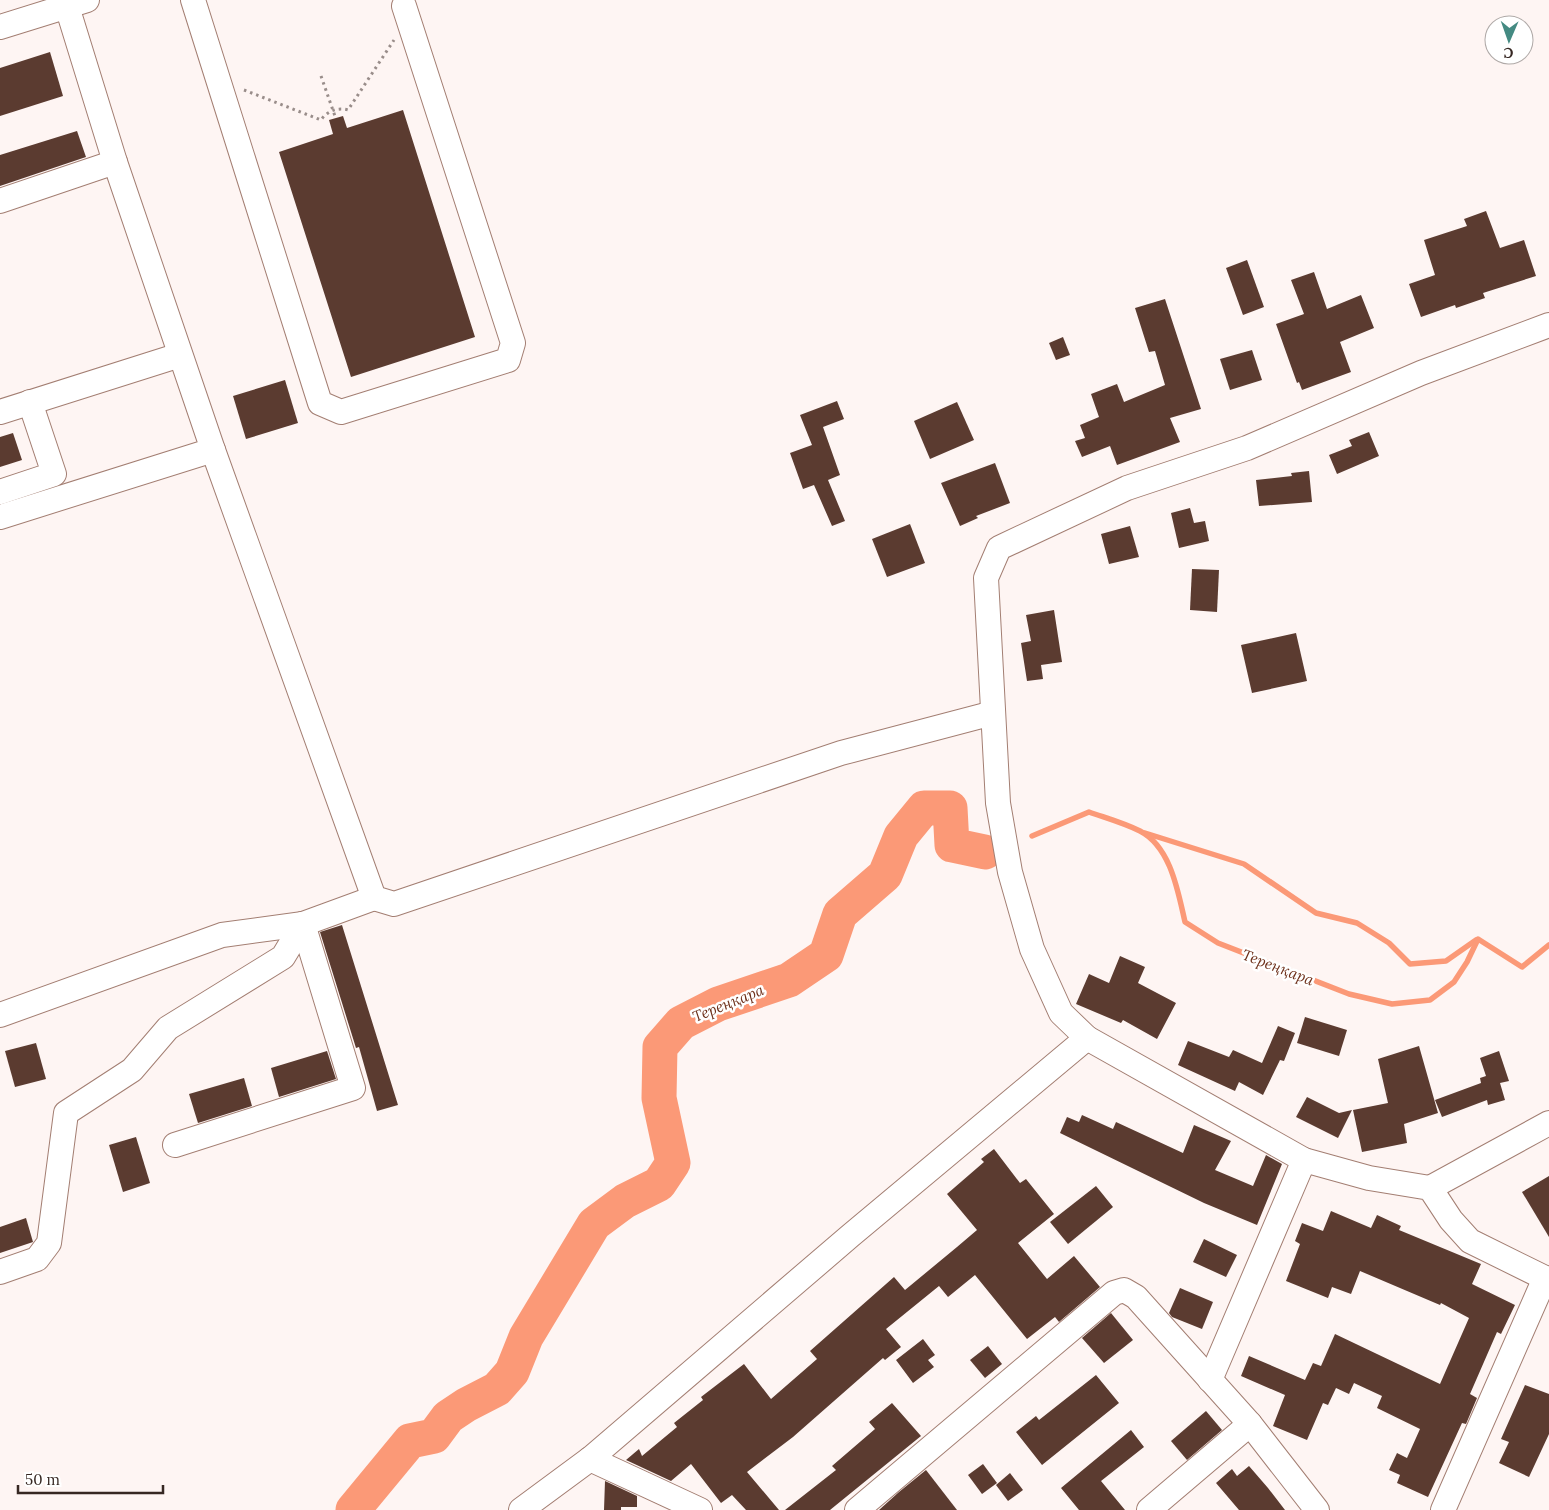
<svg xmlns="http://www.w3.org/2000/svg" width="1549" height="1510" font-family="Lora,serif">
  <style>
    .lines { fill: none; stroke-linecap: round; stroke-linejoin: round }
    .stream { stroke: #fb9977; stroke-width: 5.5 }
    .river { stroke: #fb9977; stroke-width: 35 }
    .building { fill: #5b3b30 }
    .minor-casing { stroke: #a37e72; stroke-width: 26 }
    .path { stroke: #998d8a; stroke-width: 3; stroke-dasharray: 2.5 4; stroke-linecap: butt }
    .minor { stroke: #fff; stroke-width: 24 }
    .labels { text-anchor: middle; dominant-baseline: central; stroke-width: 5; stroke-linejoin: round; paint-order: stroke }
    .water-label { font-size: 15px; font-style: italic; fill: #6d2f19; stroke: #fff }
  </style>
  <rect width="100%" height="100%" fill="#fef5f3"/>
  <g class="lines">
    <!-- stream -->
    <g class="stream">
      <path d="M 1145,833 L 1244,864 L 1316,913 L 1357,923 L 1389,943 L 1410,964 L 1446,961 L 1476,940"/>
      <path d="M 1032,836 L 1089,812 C 1106,818 1124,823 1140,831 C 1171,847 1178,892 1185,922 L 1218,943 L 1349,994 L 1392,1004 L 1430,1000 L 1454,982 L 1467,962 L 1478,939 L 1522,967 L 1549,945"/>
    </g>
    <!-- river -->
    <path class="river" d="M 353,1510 L 410,1441 L 434,1436 L 448,1417 L 466,1405 L 497,1389 L 512,1372 L 526,1337 L 594,1224 L 625,1201 L 659,1184 L 673,1163 L 659,1098 L 660,1047 L 681,1023 L 718,1004 L 789,980 L 826,955 L 840,914 L 885,875 L 901,836 L 924,808 L 950,808 L 952,845 L 985,852"/>
  </g>
  <!-- building -->
  <g class="building">
    <path d="M 50,52 L 63,96 L 0,116 L 0,68 Z"/>
    <path d="M 403,110 L 475,337 L 351,377 L 279,152 L 333,134 L 329,120 L 343,116 L 347,128 Z"/>
    <path d="M 77,131 L 86,157 L 0,186 L 0,155 Z"/>
    <path d="M 1486,211 L 1500,248 L 1524,240 L 1536,276 L 1483,293 L 1485,298 L 1456,308 L 1455,305 L 1421,317 L 1409,284 L 1435,275 L 1424,240 L 1467,226 L 1464,219 Z"/>
    <path d="M 1247,260 L 1264,307 L 1243,315 L 1226,268 Z"/>
    <path d="M 1314,272 L 1327,309 L 1361,295 L 1374,328 L 1340,342 L 1351,372 L 1302,390 L 1299,382 L 1297,383 L 1276,324 L 1304,314 L 1291,280 Z"/>
    <path d="M 1165,299 L 1201,409 L 1170,418 L 1180,442 L 1117,465 L 1110,446 L 1082,457 L 1075,441 L 1085,438 L 1080,425 L 1099,417 L 1091,394 L 1117,384 L 1124,402 L 1165,385 L 1155,351 L 1149,352 L 1135,308 Z"/>
    <path d="M 1063,337 L 1070,355 L 1056,360 L 1049,343 Z"/>
    <path d="M 1252,350 L 1262,380 L 1230,390 L 1220,359 Z"/>
    <path d="M 285,380 L 298,423 L 246,439 L 233,396 Z"/>
    <path d="M 837,401 L 844,419 L 823,427 L 840,475 L 828,480 L 845,521 L 832,526 L 814,485 L 803,489 L 790,453 L 812,445 L 800,415 Z"/>
    <path d="M 957,402 L 974,440 L 930,459 L 914,421 Z"/>
    <path d="M 1369,432 L 1379,456 L 1337,474 L 1329,455 L 1352,446 L 1349,440 Z"/>
    <path d="M 13,433 L 22,460 L 0,467 L 0,437 Z"/>
    <path d="M 995,463 L 1010,503 L 976,516 L 978,518 L 960,526 L 941,483 Z"/>
    <path d="M 1309,471 L 1312,502 L 1259,506 L 1256,480 L 1292,476 L 1291,473 Z"/>
    <path d="M 1190,508 L 1194,523 L 1205,521 L 1209,541 L 1179,548 L 1171,513 Z"/>
    <path d="M 910,524 L 925,563 L 887,577 L 872,539 Z"/>
    <path d="M 1130,526 L 1139,557 L 1109,564 L 1101,534 Z"/>
    <path d="M 1192,569 L 1219,570 L 1217,612 L 1190,610 Z"/>
    <path d="M 1054,610 L 1062,662 L 1041,665 L 1043,679 L 1027,681 L 1021,643 L 1031,641 L 1026,615 Z"/>
    <path d="M 1296,633 L 1307,681 L 1252,693 L 1241,645 Z"/>
    <path d="M 342,925 L 398,1105 L 377,1111 L 359,1047 L 356,1048 L 320,932 Z"/>
    <path d="M 1120,956 L 1145,967 L 1138,983 L 1176,1003 L 1157,1039 L 1123,1020 L 1121,1023 L 1076,1004 L 1089,974 L 1109,983 Z"/>
    <path d="M 1305,1017 L 1347,1030 L 1339,1056 L 1297,1043 Z"/>
    <path d="M 1278,1026 L 1295,1033 L 1284,1061 L 1280,1060 L 1263,1095 L 1239,1082 L 1235,1091 L 1178,1065 L 1188,1041 L 1229,1057 L 1233,1050 L 1262,1063 Z"/>
    <path d="M 36,1043 L 46,1079 L 15,1087 L 5,1051 Z"/>
    <path d="M 1419,1046 L 1438,1113 L 1404,1124 L 1407,1143 L 1362,1152 L 1353,1110 L 1388,1103 L 1378,1059 Z"/>
    <path d="M 327,1051 L 336,1079 L 279,1097 L 271,1068 Z"/>
    <path d="M 1499,1051 L 1509,1081 L 1500,1083 L 1505,1100 L 1488,1105 L 1487,1100 L 1442,1117 L 1435,1100 L 1481,1083 L 1480,1078 L 1486,1076 L 1480,1058 Z"/>
    <path d="M 244,1078 L 252,1106 L 198,1123 L 189,1094 Z"/>
    <path d="M 1307,1097 L 1339,1113 L 1352,1110 L 1338,1138 L 1296,1117 Z"/>
    <path d="M 1082,1115 L 1113,1129 L 1116,1122 L 1183,1153 L 1194,1125 L 1231,1141 L 1215,1170 L 1253,1186 L 1266,1155 L 1282,1164 L 1257,1225 L 1204,1203 L 1060,1133 L 1067,1117 L 1079,1122 Z"/>
    <path d="M 136,1137 L 150,1183 L 123,1192 L 109,1145 Z"/>
    <path d="M 994,1149 L 1020,1183 L 1026,1179 L 1054,1214 L 1018,1243 L 1047,1279 L 1074,1256 L 1100,1287 L 1059,1322 L 1055,1317 L 1027,1339 L 975,1275 L 948,1297 L 939,1286 L 886,1329 L 901,1347 L 885,1360 L 883,1358 L 793,1437 L 747,1472 L 779,1510 L 746,1510 L 732,1495 L 721,1503 L 691,1464 L 671,1481 L 626,1460 L 639,1449 L 642,1456 L 677,1427 L 674,1423 L 703,1400 L 701,1397 L 744,1364 L 771,1399 L 817,1359 L 810,1351 L 894,1277 L 905,1290 L 957,1247 L 977,1230 L 947,1194 L 984,1162 L 981,1159 Z"/>
    <path d="M 1549,1176 L 1549,1237 L 1522,1192 Z"/>
    <path d="M 1096,1186 L 1113,1207 L 1068,1244 L 1050,1222 Z"/>
    <path d="M 1331,1211 L 1371,1228 L 1377,1215 L 1401,1226 L 1399,1230 L 1481,1264 L 1472,1284 L 1515,1305 L 1501,1334 L 1497,1332 L 1470,1394 L 1477,1398 L 1466,1424 L 1462,1423 L 1428,1497 L 1397,1483 L 1400,1475 L 1389,1470 L 1397,1453 L 1407,1458 L 1420,1429 L 1377,1408 L 1382,1396 L 1354,1383 L 1349,1394 L 1336,1388 L 1328,1405 L 1323,1403 L 1307,1440 L 1273,1426 L 1285,1395 L 1241,1376 L 1249,1356 L 1305,1380 L 1313,1363 L 1321,1366 L 1335,1334 L 1440,1384 L 1469,1318 L 1441,1303 L 1440,1305 L 1360,1271 L 1351,1294 L 1332,1287 L 1328,1298 L 1286,1281 L 1300,1244 L 1295,1241 L 1302,1223 L 1323,1231 Z"/>
    <path d="M 26,1218 L 33,1242 L 0,1253 L 0,1227 Z"/>
    <path d="M 1204,1239 L 1237,1255 L 1226,1277 L 1193,1262 Z"/>
    <path d="M 1180,1288 L 1213,1302 L 1202,1329 L 1172,1317 L 1169,1313 Z"/>
    <path d="M 1111,1313 L 1133,1340 L 1104,1363 L 1082,1338 Z"/>
    <path d="M 923,1339 L 935,1355 L 928,1360 L 934,1367 L 913,1383 L 896,1360 Z"/>
    <path d="M 988,1346 L 1002,1364 L 985,1378 L 970,1360 Z"/>
    <path d="M 1096,1375 L 1119,1403 L 1042,1465 L 1016,1432 L 1036,1416 L 1039,1420 Z"/>
    <path d="M 1525,1385 L 1549,1394 L 1549,1434 L 1529,1477 L 1499,1463 L 1509,1442 L 1501,1439 Z"/>
    <path d="M 892,1403 L 921,1436 L 830,1510 L 785,1510 L 836,1470 L 832,1466 L 875,1429 L 869,1422 Z"/>
    <path d="M 1206,1411 L 1222,1430 L 1187,1460 L 1171,1441 Z"/>
    <path d="M 1131,1430 L 1144,1447 L 1101,1481 L 1125,1510 L 1079,1510 L 1061,1488 Z"/>
    <path d="M 983,1464 L 997,1483 L 982,1494 L 968,1475 Z"/>
    <path d="M 1249,1466 L 1268,1488 L 1285,1510 L 1239,1510 L 1216,1483 L 1232,1469 L 1237,1476 Z"/>
    <path d="M 926,1470 L 957,1510 L 879,1510 L 899,1492 Z"/>
    <path d="M 1010,1473 L 1023,1490 L 1008,1501 L 996,1485 Z"/>
    <path d="M 605,1481 L 637,1496 L 637,1507 L 621,1507 L 621,1510 L 604,1510 Z"/>
  </g>
  <g class="lines">
    <defs>
      <g id="minor">
        <path d="M 193,0 L 320,403 L 341,412 L 508,360 L 513,343 L 404,6"/>
        <path d="M 0,27 L 87,0"/>
        <path d="M 0,201 L 115,162"/>
        <path d="M 1549,325 L 1421,373 L 1247,448 L 1127,488 L 999,548 L 986,578 L 998,803 L 1010,872 L 1032,949 L 1061,1013 L 1087,1038 L 1304,1160 L 1369,1178 L 1430,1188 L 1451,1220 L 1470,1241 L 1549,1280"/>
        <path d="M 0,412 L 180,355"/>
        <path d="M 213,450 L 374,898 L 394,904 L 841,753 L 993,713"/>
        <path d="M 0,492 L 54,474 L 30,402"/>
        <path d="M 0,517 L 213,450 L 115,162 L 65,0"/>
        <path d="M 0,1015 L 222,935 L 303,924 L 374,898"/>
        <path d="M 175,1145 L 353,1088 L 303,924"/>
        <path d="M 1430,1188 L 1549,1123"/>
        <path d="M 0,1272 L 37,1259 L 49,1243 L 66,1113 L 132,1070 L 168,1028 L 283,957 L 303,924"/>
        <path d="M 1210,1380 L 1304,1160"/>
        <path d="M 590,1459 L 700,1510"/>
        <path d="M 521,1510 L 590,1459 L 850,1236 L 1087,1038"/>
        <path d="M 857,1510 L 1114,1293 L 1124,1290 L 1136,1297 L 1250,1424 L 1317,1510"/>
        <path d="M 1149,1510 L 1250,1424"/>
        <path d="M 1443,1510 L 1545,1278"/>
      </g>
    </defs>
    <!-- minor casing -->
    <use href="#minor" class="minor-casing"/>
    <!-- path -->
    <g class="path">
      <path d="M 321,76 L 336,119"/>
      <path d="M 244,90 L 321,120 C 327,111 338,107 348,110 L 394,40"/>
    </g>
    <!-- minor -->
    <use href="#minor" class="minor"/>
  </g>
  <g class="labels">
    <!-- water labels -->
    <g class="water-label">
      <text transform="translate(1278 967) rotate(21)">Тереңқара</text>
      <text transform="translate(728 1003) rotate(-22)">Тереңқара</text>
    </g>
  </g>
  <!-- north arrow -->
  <g transform="translate(1509 40) rotate(182)"><circle r="24" fill="#ffffff" stroke="#afa9a7"/>
  <path d="M0-4L9 19L0 12L-9 19Z" fill="#448a82"/>
  <text y="-8" font-size="14" font-weight="bold" text-anchor="middle" fill="#362722">С</text>
  </g>
  <!-- scale -->
  <path d="M18 1485v8h145v-8" fill="none" stroke="#362722" stroke-width="2.5"/>
  <text x="25" y="1485" font-size="15" fill="#362722" stroke="#ffffff" stroke-width="4" paint-order="stroke">50 m</text>
</svg>
